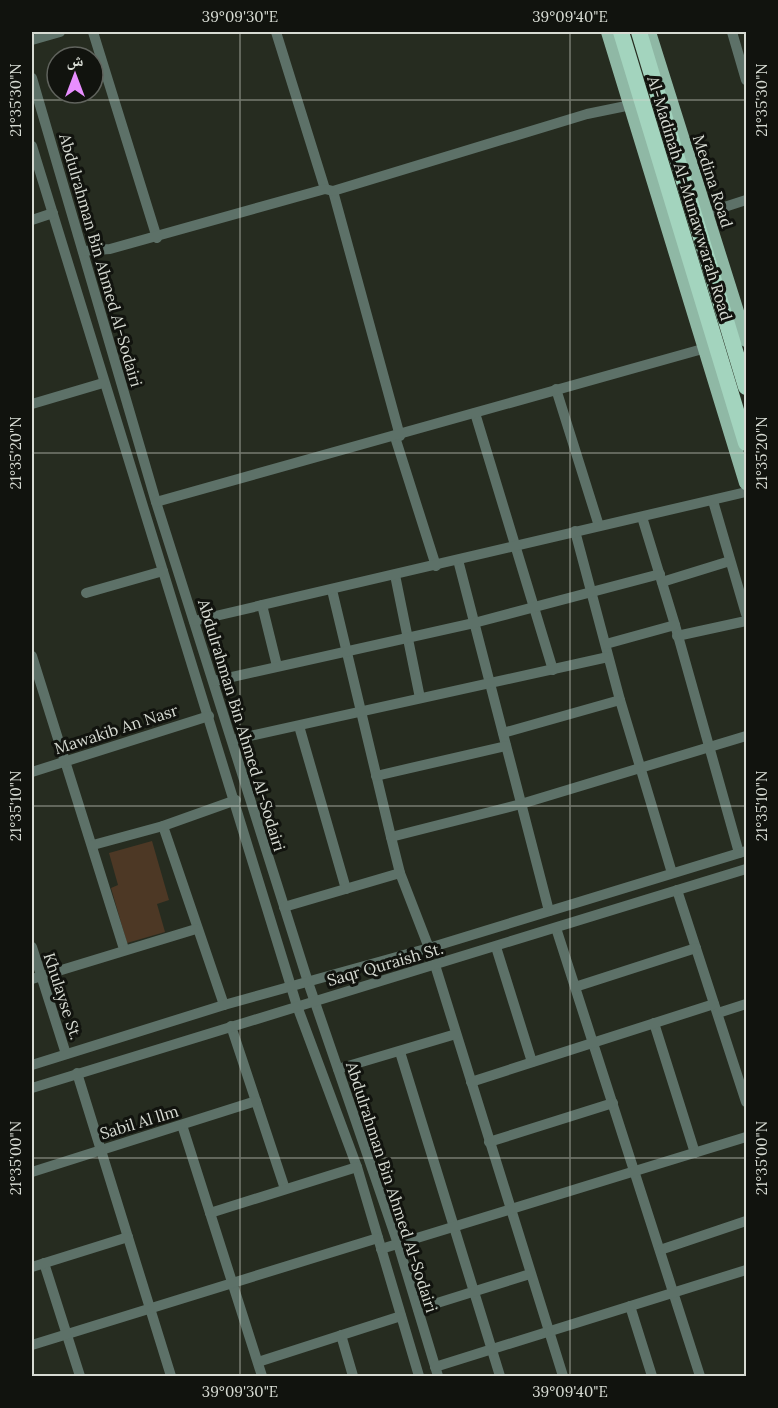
<svg xmlns="http://www.w3.org/2000/svg" width="778" height="1408" font-family="Lora,'Noto Naskh Arabic',serif">
  <style>
    .green { fill: #4d3825 }
    .lines { fill: none; stroke-linecap: round; stroke-linejoin: round }
    .minor { stroke: #5d7168; stroke-width: 10 }
    .major { stroke: #8fb8a5; stroke-width: 14 }
    .highway { stroke: #a3d4be; stroke-width: 16 }
    .ticks { fill: none; stroke: #d7dbd3; stroke-width: 1.5; stroke-opacity: 0.45 }
    .labels { text-anchor: middle; dominant-baseline: central; stroke-width: 6; stroke-linejoin: round; paint-order: stroke }
    .street-label { font-size: 16px; fill: #d7dbd3; stroke: #11130e }
    .neatline { fill: none; stroke: #d7dbd3; stroke-width: 2 }
    .ticks-label { font-size: 15px; text-anchor: middle; fill: #d7dbd3 }
  </style>
  <rect width="100%" height="100%" fill="#262c20"/>
  <!-- green -->
  <path class="green" d="M 152,841 L 169,900 L 157,904 L 165,932 L 127,943 L 111,888 L 118,885 L 109,853 Z"/>
  <g class="lines">
    <!-- minor -->
    <g class="minor">
      <path d="M 93,32 L 157,238"/>
      <path d="M 276,32 L 325,189"/>
      <path d="M 732,32 L 746,80"/>
      <path d="M 32,40 L 60,32"/>
      <path d="M 32,78 L 156,502 L 308,982 L 398,1244 L 438,1376"/>
      <path d="M 32,146 L 297,1006 L 357,1167 L 419,1376"/>
      <path d="M 333,191 L 400,436"/>
      <path d="M 706,213 L 746,200"/>
      <path d="M 32,220 L 53,213"/>
      <path d="M 83,251 L 110,249 L 325,189 L 333,191 L 587,114 L 631,105"/>
      <path d="M 556,389 L 599,526"/>
      <path d="M 32,404 L 103,383"/>
      <path d="M 475,413 L 553,670"/>
      <path d="M 395,437 L 436,566"/>
      <path d="M 713,501 L 746,614"/>
      <path d="M 156,502 L 706,348"/>
      <path d="M 642,517 L 675,625 L 739,853"/>
      <path d="M 575,531 L 620,700 L 672,873"/>
      <path d="M 458,560 L 549,911"/>
      <path d="M 395,575 L 420,698"/>
      <path d="M 662,582 L 730,561"/>
      <path d="M 332,590 L 391,837 L 400,873 L 429,948"/>
      <path d="M 86,593 L 163,571"/>
      <path d="M 262,605 L 277,666"/>
      <path d="M 194,621 L 746,492"/>
      <path d="M 677,636 L 746,621"/>
      <path d="M 606,644 L 675,625"/>
      <path d="M 32,656 L 124,949"/>
      <path d="M 214,681 L 474,623 L 660,574"/>
      <path d="M 299,726 L 346,889"/>
      <path d="M 503,733 L 620,700"/>
      <path d="M 232,740 L 608,657"/>
      <path d="M 32,772 L 209,716"/>
      <path d="M 376,776 L 506,746"/>
      <path d="M 163,826 L 224,1005"/>
      <path d="M 391,837 L 521,804 L 746,736"/>
      <path d="M 93,845 L 163,826 L 236,800"/>
      <path d="M 677,890 L 746,1102"/>
      <path d="M 284,907 L 400,873"/>
      <path d="M 556,928 L 700,1376"/>
      <path d="M 32,947 L 66,1054"/>
      <path d="M 496,947 L 532,1062"/>
      <path d="M 435,965 L 563,1376"/>
      <path d="M 32,979 L 196,929"/>
      <path d="M 575,987 L 696,948"/>
      <path d="M 718,1013 L 746,1004"/>
      <path d="M 654,1023 L 695,1153"/>
      <path d="M 231,1026 L 285,1189"/>
      <path d="M 400,1052 L 500,1376"/>
      <path d="M 32,1065 L 224,1005 L 429,948 L 746,851"/>
      <path d="M 338,1069 L 456,1034"/>
      <path d="M 77,1073 L 171,1376"/>
      <path d="M 471,1082 L 714,1004"/>
      <path d="M 32,1088 L 746,869"/>
      <path d="M 182,1125 L 262,1376"/>
      <path d="M 489,1142 L 613,1103"/>
      <path d="M 32,1172 L 256,1101"/>
      <path d="M 210,1213 L 357,1167"/>
      <path d="M 381,1249 L 746,1137"/>
      <path d="M 660,1250 L 746,1221"/>
      <path d="M 44,1263 L 80,1376"/>
      <path d="M 32,1267 L 128,1237"/>
      <path d="M 630,1306 L 652,1376"/>
      <path d="M 418,1309 L 530,1274"/>
      <path d="M 341,1335 L 353,1376"/>
      <path d="M 32,1345 L 378,1238"/>
      <path d="M 258,1362 L 401,1316"/>
      <path d="M 435,1367 L 746,1270"/>
    </g>
    <!-- major -->
    <g class="major">
      <path d="M 608,32 L 746,483"/>
      <path d="M 649,32 L 746,340"/>
    </g>
    <!-- highway -->
    <g class="highway">
      <path d="M 621,32 L 746,443"/>
      <path d="M 639,32 L 746,387"/>
    </g>
  </g>
  <!-- ticks -->
  <path class="ticks" d="M 240,32 L 240,1376M 570,32 L 570,1376M 32,100 L 746,100M 32,453 L 746,453M 32,806 L 746,806M 32,1158 L 746,1158"/>
  <g class="labels">
    <!-- street labels -->
    <g class="street-label">
      <text transform="translate(713 181) rotate(72)">Medina Road</text>
      <text transform="translate(690 198) rotate(73)">Al-Madinah Al-Munawwarah Road</text>
      <text transform="translate(101 260) rotate(74)">Abdulrahman Bin Ahmed Al-Sodairi</text>
      <text transform="translate(242 725) rotate(73)">Abdulrahman Bin Ahmed Al-Sodairi</text>
      <text transform="translate(116 729) rotate(-18)">Mawakib An Nasr</text>
      <text transform="translate(385 964) rotate(-16)">Saqr Quraish St.</text>
      <text transform="translate(63 996) rotate(72)">Khulayse St.</text>
      <text transform="translate(139 1122) rotate(-17)">Sabil Al llm</text>
      <text transform="translate(392 1187) rotate(72)">Abdulrahman Bin Ahmed Al-Sodairi</text>
    </g>
  </g>
  <!-- border -->
  <rect width="778" height="1408" fill="none" stroke="#11130e" stroke-width="66"/>
  <!-- north arrow -->
  <g transform="translate(75 75)"><circle r="28" fill="#11130e" stroke="#60635d" stroke-width="1.5"/>
  <path d="M0-4.5L10 22L0 15L-10 22Z" fill="#e88eff"/>
  <text y="-9" font-size="16" font-weight="bold" text-anchor="middle" fill="#d7dbd3">ش</text>
  </g>
  <rect x="33" y="33" width="712" height="1342" class="neatline"/>
  <g class="ticks-label">
    <text x="240" y="22">39°09'30"E</text>
    <text x="570" y="22">39°09'40"E</text>
    <text transform="translate(16 100) rotate(-90)" y="5">21°35'30"N</text>
    <text transform="translate(762 100) rotate(-90)" y="5">21°35'30"N</text>
    <text transform="translate(16 453) rotate(-90)" y="5">21°35'20"N</text>
    <text transform="translate(762 453) rotate(-90)" y="5">21°35'20"N</text>
    <text transform="translate(16 806) rotate(-90)" y="5">21°35'10"N</text>
    <text transform="translate(762 806) rotate(-90)" y="5">21°35'10"N</text>
    <text transform="translate(16 1158) rotate(-90)" y="5">21°35'00"N</text>
    <text transform="translate(762 1158) rotate(-90)" y="5">21°35'00"N</text>
    <text x="240" y="1397">39°09'30"E</text>
    <text x="570" y="1397">39°09'40"E</text>
  </g>
</svg>
